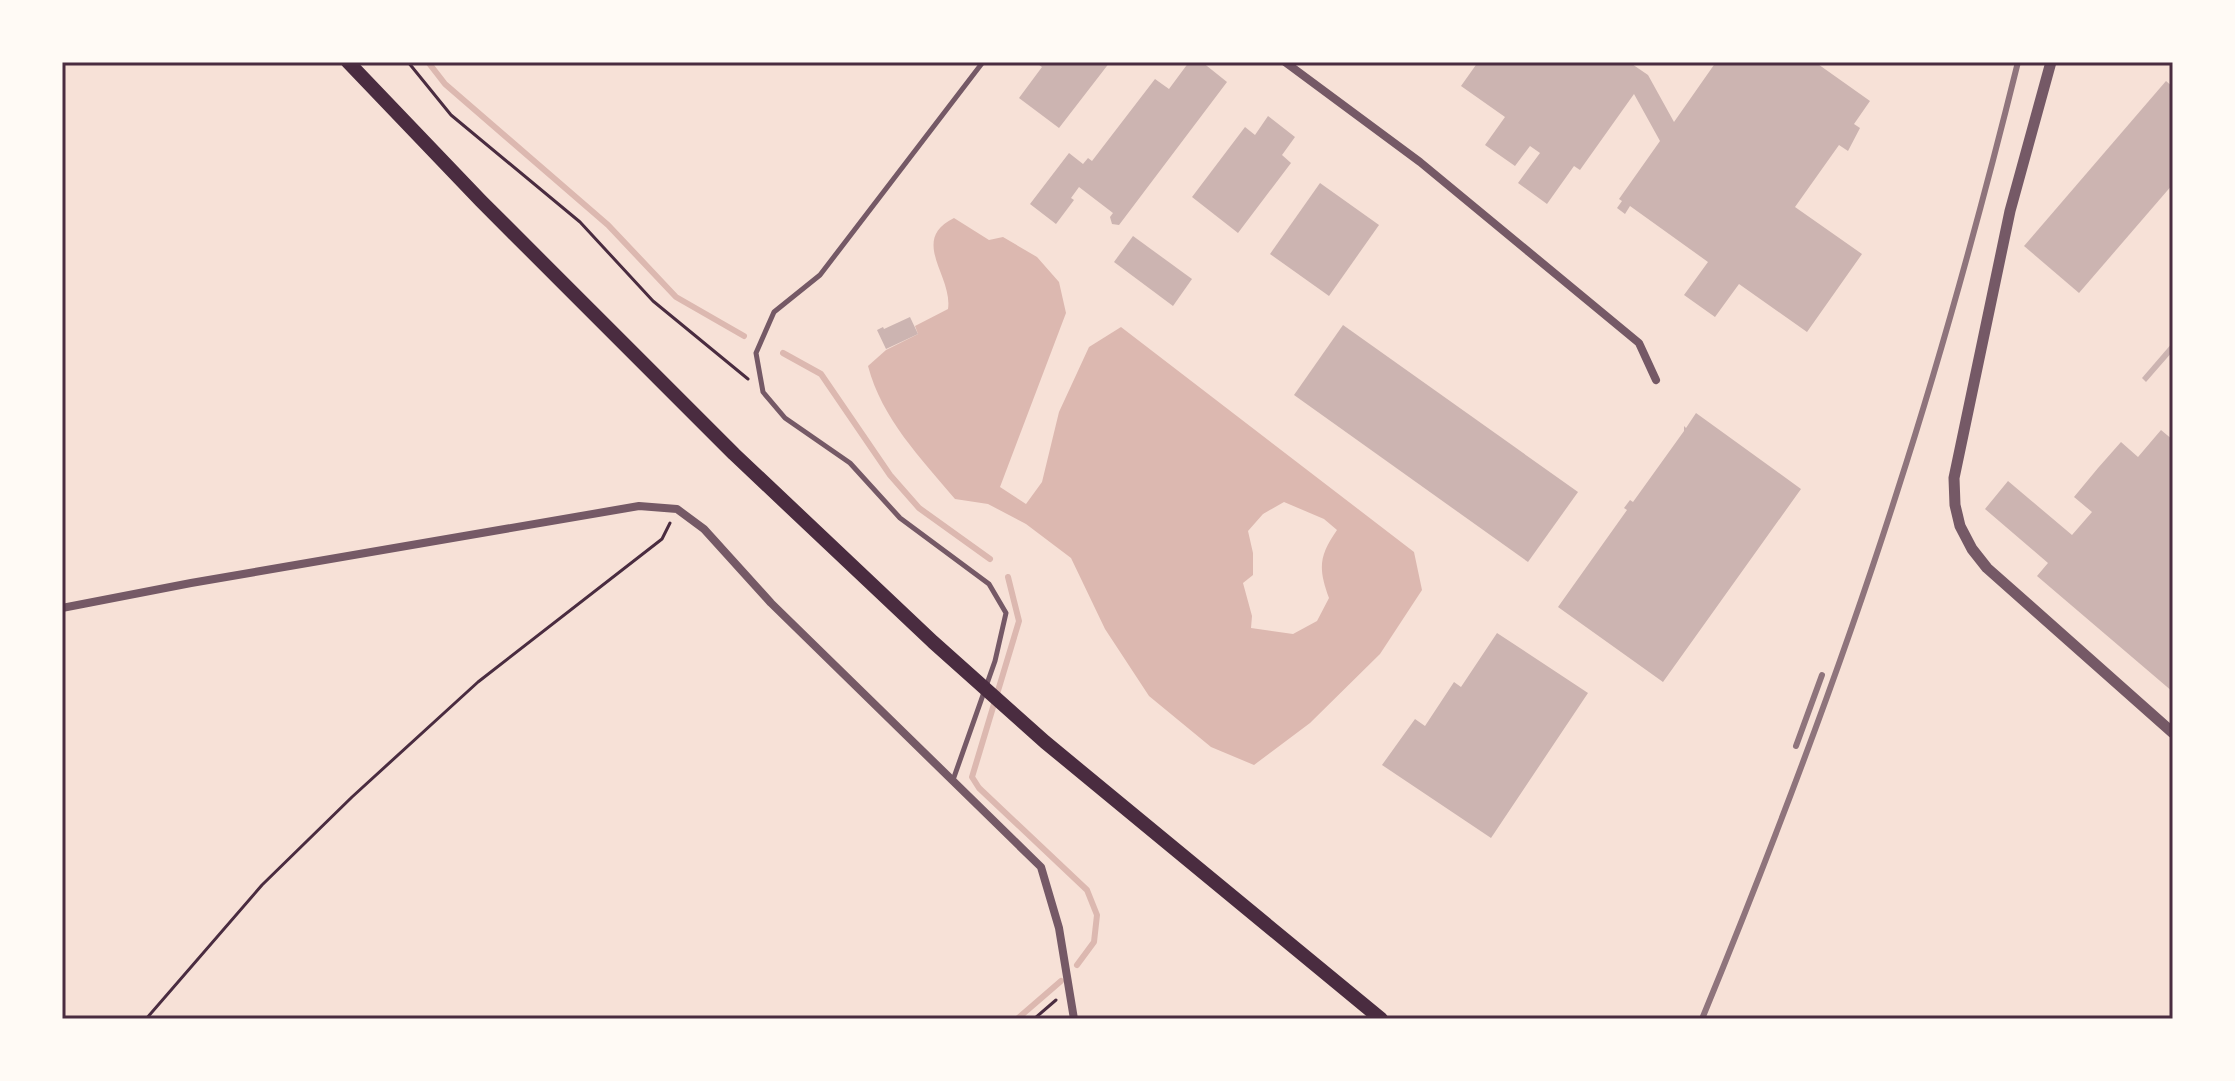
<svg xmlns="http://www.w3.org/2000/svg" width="2235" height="1081" font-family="'Work Sans',sans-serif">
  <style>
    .water { fill: #dcb8b0; fill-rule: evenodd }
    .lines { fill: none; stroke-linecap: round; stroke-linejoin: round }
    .stream { stroke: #dcb8b0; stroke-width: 6 }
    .building { fill: #ccb4b1 }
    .path { stroke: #4a2c40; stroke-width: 3 }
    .service { stroke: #755966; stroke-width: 5 }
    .minor { stroke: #755966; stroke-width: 8 }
    .tertiary { stroke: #755966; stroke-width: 11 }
    .primary { stroke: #4a2c40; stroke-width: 14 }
    .rail { stroke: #8f747c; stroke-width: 6 }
    .neatline { fill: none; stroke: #4a2c40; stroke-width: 3 }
  </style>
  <rect width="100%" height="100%" fill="#f7e1d7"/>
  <!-- water -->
  <path class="water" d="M 954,218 L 989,240 L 1003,237 L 1037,257 L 1059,282 L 1066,313 L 1000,487 L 1026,504 L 1042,482 L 1059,412 L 1089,347 L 1121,327 L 1414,552 L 1422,590 L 1380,654 L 1310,723 L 1254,765 L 1211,747 L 1149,696 L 1105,629 L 1071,558 L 1026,524 L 988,504 L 955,499 C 920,457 882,419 868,366 L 886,350 L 918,334 L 915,326 L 948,309 C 953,276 909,240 954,218 ZM 1284,502 L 1324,519 L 1337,530 C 1319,556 1318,568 1329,598 L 1317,621 L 1293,634 L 1251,628 L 1252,616 L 1243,583 L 1253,575 L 1253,553 L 1248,531 L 1263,514 Z"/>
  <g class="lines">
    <!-- stream -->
    <g class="stream">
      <path d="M 428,62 L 445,84 L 608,225 L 676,297 L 744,336"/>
      <path d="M 783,353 L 821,374 L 890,475 L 919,508 L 990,559"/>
      <path d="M 1008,577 L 1019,621 L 972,777 L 979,788 L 1087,890 L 1097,915 L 1094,942 L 1077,965"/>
      <path d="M 1017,1019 L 1061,981"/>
    </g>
  </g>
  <!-- building -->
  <g class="building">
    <path d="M 1035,62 L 1110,62 L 1059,128 L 1019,98 L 1042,67 Z"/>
    <path d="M 1189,62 L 1202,62 L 1227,82 L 1119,225 L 1112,224 L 1110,217 L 1113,213 L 1079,187 L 1071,198 L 1074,200 L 1056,224 L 1030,204 L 1069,153 L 1083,164 L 1088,158 L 1092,161 L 1155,79 L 1169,89 Z"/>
    <path d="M 1478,62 L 1629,62 L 1648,75 L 1674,122 L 1716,62 L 1815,62 L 1870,101 L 1854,124 L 1860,128 L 1848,151 L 1839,145 L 1795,207 L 1862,254 L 1807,332 L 1739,284 L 1715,317 L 1684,295 L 1708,262 L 1630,206 L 1625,214 L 1617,208 L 1622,201 L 1619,199 L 1660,141 L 1634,94 L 1580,170 L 1574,166 L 1547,204 L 1518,183 L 1540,153 L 1530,146 L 1515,166 L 1485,145 L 1505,117 L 1461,86 Z"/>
    <path d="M 2166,81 L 2173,87 L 2173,184 L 2079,293 L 2024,246 Z"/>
    <path d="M 1268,116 L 1295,137 L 1282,155 L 1291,163 L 1238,233 L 1192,197 L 1245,127 L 1255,135 Z"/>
    <path d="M 1320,183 L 1379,225 L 1329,296 L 1270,254 Z"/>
    <path d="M 1133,236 L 1192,279 L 1173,306 L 1114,262 Z"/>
    <path d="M 910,317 L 918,334 L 886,349 L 877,330 L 883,327 L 884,329 Z"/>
    <path d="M 1343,325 L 1578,492 L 1528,562 L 1294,395 Z"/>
    <path d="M 2173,342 L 2173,351 L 2146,382 L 2142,378 Z"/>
    <path d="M 1696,413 L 1801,489 L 1663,682 L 1558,607 L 1627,510 L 1624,508 L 1630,500 L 1633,502 L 1684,431 L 1684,426 L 1686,428 Z"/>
    <path d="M 2161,430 L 2173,440 L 2173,692 L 2037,576 L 2048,563 L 1985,509 L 2008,481 L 2072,535 L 2092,512 L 2074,497 L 2098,468 L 2121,442 L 2138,457 Z"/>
    <path d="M 1497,633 L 1588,693 L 1491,838 L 1382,765 L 1415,719 L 1425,726 L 1454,682 L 1461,687 Z"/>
  </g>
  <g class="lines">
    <!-- path -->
    <g class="path">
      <path d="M 408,62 L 451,115 L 580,222 L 653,301 L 748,379"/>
      <path d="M 146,1019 L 262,885 L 352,797 L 478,682 L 662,539 L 670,523"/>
      <path d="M 1034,1019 L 1056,1000"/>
    </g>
    <!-- service -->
    <path class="service" d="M 953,780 L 995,661 L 1006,613 L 989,584 L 900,518 L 850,463 L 785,418 L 763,392 L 756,353 L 774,312 L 820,275 L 983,62"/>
    <!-- minor -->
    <g class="minor">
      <path d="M 1285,62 L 1420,162 L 1639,343 L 1656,380"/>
      <path d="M 62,608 L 191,583 L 639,506 L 677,509 L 704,529 L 771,603 L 1041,867 L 1059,928 L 1074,1019"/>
    </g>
    <!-- tertiary -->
    <path class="tertiary" d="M 2051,62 L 2010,211 L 1954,478 L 1955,505 L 1960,526 L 1972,549 L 1987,568 L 2173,733"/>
    <!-- primary -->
    <path class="primary" d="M 348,62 L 481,201 L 734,454 L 933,642 L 1045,742 L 1381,1019"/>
    <!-- rail -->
    <g class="rail">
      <path d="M 1796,746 L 1822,675"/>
      <path d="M 1702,1019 C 1773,846 1840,671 1897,492 C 1943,350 1982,207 2018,62"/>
    </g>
  </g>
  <!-- border -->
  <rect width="2235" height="1081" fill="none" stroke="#fffaf5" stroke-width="128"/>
  <rect x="64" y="64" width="2107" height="953" class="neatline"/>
</svg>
